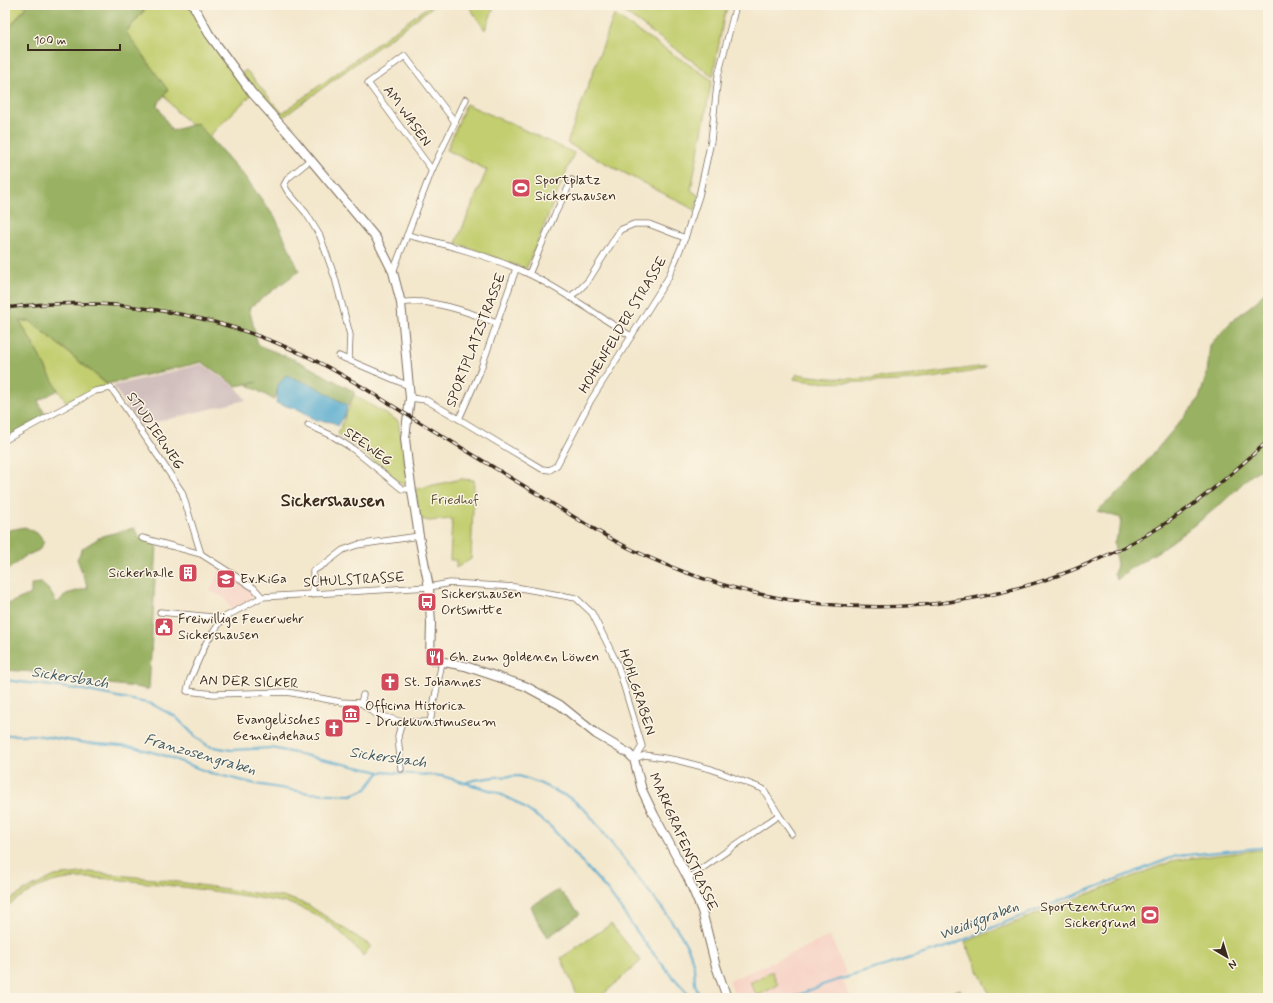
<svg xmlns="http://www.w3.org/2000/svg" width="1273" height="1003" font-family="Mynerve,sans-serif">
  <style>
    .built { fill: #f6d2c4 }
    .industrial { fill: #d1bfbe }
    .green { fill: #c2ce6f; stroke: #7e7c46 }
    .forest { fill: #99b162; stroke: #6a6e40 }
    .water { fill: #50a8cd; stroke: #466976 }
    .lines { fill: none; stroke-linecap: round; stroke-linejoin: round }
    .stream { stroke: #50a8cd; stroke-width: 2 }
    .street-casing { stroke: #7b6c5b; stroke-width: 7 }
    .secondary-casing { stroke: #7b6c5b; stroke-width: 10 }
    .street { stroke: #fff; stroke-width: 5.5 }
    .secondary { stroke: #fff; stroke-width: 8 }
    .rail-casing { stroke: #3b2a1e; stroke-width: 3.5 }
    .rail { stroke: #fcf5e5; stroke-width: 2; stroke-dasharray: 6; stroke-linecap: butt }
    .labels { text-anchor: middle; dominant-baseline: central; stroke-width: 3; stroke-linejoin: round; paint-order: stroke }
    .street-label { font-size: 14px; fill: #3b2a1e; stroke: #fcf5e5 }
    .poi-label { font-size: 14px; fill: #3b2a1e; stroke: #fcf5e5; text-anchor: start }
    .park-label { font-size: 14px; fill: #5d5332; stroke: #fcf5e5 }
    .water-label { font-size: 15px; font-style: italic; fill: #435c64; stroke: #fcf5e5 }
    .district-label { font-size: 18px; font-weight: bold; fill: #3b2a1e; stroke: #fcf5e5 }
  </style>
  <rect width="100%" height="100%" fill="#fcf5e5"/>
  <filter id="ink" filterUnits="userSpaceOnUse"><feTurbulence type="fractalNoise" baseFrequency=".025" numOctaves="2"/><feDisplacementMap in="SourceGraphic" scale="8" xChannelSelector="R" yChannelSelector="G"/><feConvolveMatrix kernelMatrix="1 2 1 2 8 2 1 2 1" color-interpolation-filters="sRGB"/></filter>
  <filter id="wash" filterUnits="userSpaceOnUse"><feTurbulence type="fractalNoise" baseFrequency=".012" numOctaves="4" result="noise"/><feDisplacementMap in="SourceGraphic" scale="16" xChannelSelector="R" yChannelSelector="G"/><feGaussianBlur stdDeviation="0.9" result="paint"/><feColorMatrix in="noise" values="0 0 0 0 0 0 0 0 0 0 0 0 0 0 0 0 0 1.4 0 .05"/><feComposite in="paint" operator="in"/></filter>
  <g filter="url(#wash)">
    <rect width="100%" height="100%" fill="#f3e7cc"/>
    <!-- built -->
    <g class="built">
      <path d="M 220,569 L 253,590 L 254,593 L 250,601 L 232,610 L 225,598 L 210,591 Z"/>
      <path d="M 830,936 L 847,975 L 841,977 L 851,998 L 736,998 L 729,981 Z"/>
    </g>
    <!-- industrial -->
    <path class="industrial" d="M 202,364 L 237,388 L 246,400 L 141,426 L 113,386 Z"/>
    <!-- green -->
    <g class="green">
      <path d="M 5,5 L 27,5 L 5,33 Z"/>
      <path d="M 149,5 L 193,5 L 239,75 L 246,70 L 282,113 L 430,5 L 435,5 L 282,118 L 256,90 L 206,139 L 177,112 L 128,48 L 123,36 Z"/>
      <path d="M 468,5 L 495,5 L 485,30 Z"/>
      <path d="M 618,5 L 729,5 L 724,16 L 713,76 L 617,7 Z"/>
      <path d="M 614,15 L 712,80 L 691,190 L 699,196 L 695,210 L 567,143 Z"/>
      <path d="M 466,104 L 507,122 L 574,153 L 526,269 L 456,243 L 487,170 L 447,150 Z"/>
      <path d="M 20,321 L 30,321 L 111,388 L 95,391 L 69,406 L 58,390 Z"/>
      <path d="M 986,366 C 978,372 967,372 957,374 C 924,380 892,382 859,382 C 837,383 815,383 794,379 L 797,374 C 859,385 924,374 986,366 Z"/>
      <path d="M 354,395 L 398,421 L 409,480 L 403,485 L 354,444 L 338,434 Z"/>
      <path d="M 461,479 L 474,480 L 471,559 L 456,568 L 456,560 L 450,560 L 452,519 L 429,521 L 418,518 L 416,489 Z"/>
      <path d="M 1268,849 L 1268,998 L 991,998 L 965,942 L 1175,860 Z"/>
      <path d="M 90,872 L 171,881 L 288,898 L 308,905 L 371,946 L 363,956 C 341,929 321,914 288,903 C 242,895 195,888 149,883 C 120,880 90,875 61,880 C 42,883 20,896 5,908 L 5,903 L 24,891 L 55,876 Z"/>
      <path d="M 611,924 L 641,961 L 599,998 L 578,998 L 573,985 L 561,958 Z"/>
      <path d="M 772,971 L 778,985 L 757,996 L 750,983 Z"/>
      <path d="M 960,989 L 964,998 L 939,998 Z"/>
    </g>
    <!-- forest -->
    <g class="forest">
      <path d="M 28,5 L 148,5 L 126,32 L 168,90 L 157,105 L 172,131 L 197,123 L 246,178 L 276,219 L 299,271 L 249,308 L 258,345 L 300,362 L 355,392 L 348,406 L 316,387 L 304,383 L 278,385 L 276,394 L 274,400 L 248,385 L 257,382 L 236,386 L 202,362 L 107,384 L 30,321 L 20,321 L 58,390 L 38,401 L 46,416 L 5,439 L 5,33 Z"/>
      <path d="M 1267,289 L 1268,463 L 1248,478 L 1223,502 L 1201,520 L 1162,549 L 1128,570 L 1117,580 L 1114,573 L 1117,566 L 1114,543 L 1120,530 L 1121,518 L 1097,511 L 1125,487 L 1199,399 L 1207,373 L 1210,345 L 1231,322 L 1258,300 Z"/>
      <path d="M 25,527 L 37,533 L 44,542 L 39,550 L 24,557 L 5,572 L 5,534 L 9,530 Z"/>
      <path d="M 134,528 L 140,538 L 157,544 L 149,690 L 136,687 L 90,682 L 34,672 L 5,670 L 5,605 L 31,594 L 31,584 L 41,583 L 49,590 L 57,603 L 66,594 L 88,588 L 77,559 L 83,548 L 102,536 Z"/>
      <path d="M 559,890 L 580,914 L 548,937 L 537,920 L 531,906 Z"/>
    </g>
    <!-- water -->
    <path class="water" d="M 286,375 L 316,387 L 347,405 L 346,413 L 338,426 L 332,422 L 316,420 L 300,410 L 276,403 L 278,385 Z"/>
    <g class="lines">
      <!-- stream -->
      <g class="stream">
        <path d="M 5,680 L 83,690 L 152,704 L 176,717 L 195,736 L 208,746 L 231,750 L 272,748 L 380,772 L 442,776 L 496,792 L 516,802 L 550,826 L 608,891 L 645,943 L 666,969 L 692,998"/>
        <path d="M 5,735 L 35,735 L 86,743 L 133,747 L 163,755 L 211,773 L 256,784 L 309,793 L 352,795 L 366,789 L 380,772"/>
        <path d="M 467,782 L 474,780 L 495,777 L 519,776 L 539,783 L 572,799 L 588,813 L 668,916 L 681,935 L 690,952 L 694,967 L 695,984 L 700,998"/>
        <path d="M 791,998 L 825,984 L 950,946 L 996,926 L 1176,856 L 1268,847"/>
      </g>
    </g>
  </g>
  <g filter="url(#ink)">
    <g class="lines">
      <defs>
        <g id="street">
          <path d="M 310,160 L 288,178 L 284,185 L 288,192 L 306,213 L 320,236 L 335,278 L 350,335 L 349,359"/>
          <path d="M 432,170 L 368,83 L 405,56 L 455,122"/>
          <path d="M 407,235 C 449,245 490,256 529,274 C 564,291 597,315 631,336"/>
          <path d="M 393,272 L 432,170 L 466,99"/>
          <path d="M 529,274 L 554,216 L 572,180"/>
          <path d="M 569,297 L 578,291 L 588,281 L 620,230 L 634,224 L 649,224 L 685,238"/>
          <path d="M 401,303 C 427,297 472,313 496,323"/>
          <path d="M 339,356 L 409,386"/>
          <path d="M 410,398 L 426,400 L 459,419 L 542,469 L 550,470 L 557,465 L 591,400 L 668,278 L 685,238 L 699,196 L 711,141 L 718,76 L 736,5"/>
          <path d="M 459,419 L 479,374 L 516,269"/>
          <path d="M 308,425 L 331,435 L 353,449 L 402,489 L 412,489"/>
          <path d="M 5,440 L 95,391 L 111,388 L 127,410 L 182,492 L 201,554"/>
          <path d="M 142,538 L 201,554 L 254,588 L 262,597"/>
          <path d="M 313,595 L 313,571 L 326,563 L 343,550 L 357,545 L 419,536"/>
          <path d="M 160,612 L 223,618"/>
          <path d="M 361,703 L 363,695"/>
          <path d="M 402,722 L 376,714 L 361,703 L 341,702 L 287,692 L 214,694 L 187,691 L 190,679 L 206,643 L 223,618 L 262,597 L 429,587 L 450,583 L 515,587 L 576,598 L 592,613 L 617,663 L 642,746 L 634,759"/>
          <path d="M 634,759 L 645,755 L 676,760 L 711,769 L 763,789 L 779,815 L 792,834"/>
          <path d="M 401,769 L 398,736 L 402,722 L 430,722 L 442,662"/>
          <path d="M 688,878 L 779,815"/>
        </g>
        <path id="secondary" d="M 193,5 L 209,34 L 252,93 L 295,141 L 376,238 L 393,272 L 401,303 L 410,398 L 405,438 L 408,465 L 419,536 L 429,587 L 431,624 L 430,657 L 433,660 L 465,666 L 525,686 L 560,705 L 596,734 L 628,753 L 634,759 L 642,790 L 654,815 L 688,878 L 702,911 L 715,963 L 727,998"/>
      </defs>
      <!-- street casing -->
      <use href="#street" class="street-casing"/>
      <!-- secondary casing -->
      <use href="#secondary" class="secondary-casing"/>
      <!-- street -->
      <use href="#street" class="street"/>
      <!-- secondary -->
      <use href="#secondary" class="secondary"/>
      <defs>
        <path id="rail" d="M 5,308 C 106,295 210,311 302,354 C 338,371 371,392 404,413 C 448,439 491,466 534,492 C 561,509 589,527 617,542 C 795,635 1002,628 1171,520 C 1206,497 1237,469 1268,441"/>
      </defs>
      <!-- rail casing -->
      <use href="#rail" class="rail-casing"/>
      <!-- rail -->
      <use href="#rail" class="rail"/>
    </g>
  </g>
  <!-- icons -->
  <defs>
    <symbol id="stadium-square" viewBox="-11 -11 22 22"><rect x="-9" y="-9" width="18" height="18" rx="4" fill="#d1495b" stroke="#fcf5e5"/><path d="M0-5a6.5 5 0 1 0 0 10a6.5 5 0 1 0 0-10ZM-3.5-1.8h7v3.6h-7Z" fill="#fff"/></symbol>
    <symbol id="building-square" viewBox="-11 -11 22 22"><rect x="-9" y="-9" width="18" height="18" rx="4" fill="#d1495b" stroke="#fcf5e5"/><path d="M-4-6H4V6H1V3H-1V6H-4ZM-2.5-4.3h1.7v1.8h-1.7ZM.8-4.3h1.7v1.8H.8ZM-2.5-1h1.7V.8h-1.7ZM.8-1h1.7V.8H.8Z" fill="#fff"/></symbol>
    <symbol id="school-square" viewBox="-11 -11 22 22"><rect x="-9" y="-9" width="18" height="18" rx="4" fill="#d1495b" stroke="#fcf5e5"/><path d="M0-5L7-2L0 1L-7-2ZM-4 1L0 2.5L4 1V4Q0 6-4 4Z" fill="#fff"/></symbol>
    <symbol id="bus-square" viewBox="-11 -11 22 22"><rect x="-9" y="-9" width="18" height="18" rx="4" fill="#d1495b" stroke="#fcf5e5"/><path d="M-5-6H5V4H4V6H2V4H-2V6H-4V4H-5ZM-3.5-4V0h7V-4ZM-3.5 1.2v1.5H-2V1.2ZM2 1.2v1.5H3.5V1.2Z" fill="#fff"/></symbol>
    <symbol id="civic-square" viewBox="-11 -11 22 22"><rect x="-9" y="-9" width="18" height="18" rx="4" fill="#d1495b" stroke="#fcf5e5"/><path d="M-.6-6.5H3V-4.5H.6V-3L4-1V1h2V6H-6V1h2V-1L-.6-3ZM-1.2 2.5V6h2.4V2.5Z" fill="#fff"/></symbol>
    <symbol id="restaurant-square" viewBox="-11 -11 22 22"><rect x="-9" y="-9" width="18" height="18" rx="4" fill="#d1495b" stroke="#fcf5e5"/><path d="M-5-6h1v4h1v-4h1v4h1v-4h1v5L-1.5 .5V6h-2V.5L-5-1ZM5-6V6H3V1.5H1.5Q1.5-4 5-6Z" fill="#fff"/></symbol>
    <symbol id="church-square" viewBox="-11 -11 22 22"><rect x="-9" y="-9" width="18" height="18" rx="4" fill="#d1495b" stroke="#fcf5e5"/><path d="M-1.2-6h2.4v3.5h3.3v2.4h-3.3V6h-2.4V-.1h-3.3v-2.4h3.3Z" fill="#fff"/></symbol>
    <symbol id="museum-square" viewBox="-11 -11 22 22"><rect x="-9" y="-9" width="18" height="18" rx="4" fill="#d1495b" stroke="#fcf5e5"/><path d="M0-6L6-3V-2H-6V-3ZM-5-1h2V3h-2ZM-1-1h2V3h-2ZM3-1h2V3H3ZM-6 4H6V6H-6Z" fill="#fff"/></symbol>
  </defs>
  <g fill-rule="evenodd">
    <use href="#stadium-square" x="510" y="177" width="22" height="22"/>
    <use href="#building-square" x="177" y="562" width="22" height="22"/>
    <use href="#school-square" x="215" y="568" width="22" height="22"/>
    <use href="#bus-square" x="416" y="591" width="22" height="22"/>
    <use href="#civic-square" x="153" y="616" width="22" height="22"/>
    <use href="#restaurant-square" x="424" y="646" width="22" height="22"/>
    <use href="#church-square" x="379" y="671" width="22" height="22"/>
    <use href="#museum-square" x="340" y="703" width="22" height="22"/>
    <use href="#church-square" x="323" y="717" width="22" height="22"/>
    <use href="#stadium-square" x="1139" y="904" width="22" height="22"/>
  </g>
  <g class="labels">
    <!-- street labels -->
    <g class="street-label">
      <text transform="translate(407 116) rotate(54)">AM WASEN</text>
      <text transform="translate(623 325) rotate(-59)">HOHENFELDER STRASSE</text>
      <text transform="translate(476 340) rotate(-69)">SPORTPLATZSTRASSE</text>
      <text transform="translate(155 431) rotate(56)">STUDIERWEG</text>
      <text transform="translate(368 447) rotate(36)">SEEWEG</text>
      <text transform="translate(354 580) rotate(-3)">SCHULSTRASSE</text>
      <text transform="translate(249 682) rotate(2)">AN DER SICKER</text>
      <text transform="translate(637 692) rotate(72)">HOHLGRABEN</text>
      <text transform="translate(683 842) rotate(66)">MARKGRAFENSTRASSE</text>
    </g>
    <!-- poi labels -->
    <g class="poi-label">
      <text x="535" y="180">Sportplatz<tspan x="535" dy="16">Sickershausen</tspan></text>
      <text x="174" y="573" text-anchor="end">Sickerhalle</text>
      <text x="240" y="579">Ev.KiGa</text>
      <text x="441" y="594">Sickershausen<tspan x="441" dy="16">Ortsmitte</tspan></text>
      <text x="178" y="619">Freiwillige Feuerwehr<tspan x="178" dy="16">Sickershausen</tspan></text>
      <text x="449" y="657">Gh. zum goldenen Löwen</text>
      <text x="404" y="682">St. Johannes</text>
      <text x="365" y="706">Officina Historica<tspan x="365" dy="16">- Druckkunstmuseum</tspan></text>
      <text x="320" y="720" text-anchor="end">Evangelisches<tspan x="320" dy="16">Gemeindehaus</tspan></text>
      <text x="1136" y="907" text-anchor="end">Sportzentrum<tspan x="1136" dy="16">Sickergrund</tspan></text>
    </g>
    <!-- park labels -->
    <g class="park-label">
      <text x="455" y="500">Friedhof</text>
    </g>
    <!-- water labels -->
    <g class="water-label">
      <text transform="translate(70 678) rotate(9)">Sickersbach</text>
      <text transform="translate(200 755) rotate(16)">Franzosengraben</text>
      <text transform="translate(388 758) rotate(8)">Sickersbach</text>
      <text transform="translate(979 921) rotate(-21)">Weidiggraben</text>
    </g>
    <!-- district labels -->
    <g class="district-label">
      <text x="333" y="501">Sickershausen</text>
    </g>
  </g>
  <!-- margin -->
  <rect width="1273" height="1003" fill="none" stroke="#fcf5e5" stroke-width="20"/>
  <!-- north arrow -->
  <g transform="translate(1227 957) rotate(142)" stroke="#fcf5e5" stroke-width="3" paint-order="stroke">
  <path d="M0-3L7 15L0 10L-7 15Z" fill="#3b2a1e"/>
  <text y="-6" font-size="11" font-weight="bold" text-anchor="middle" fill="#3b2a1e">N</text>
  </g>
  <!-- scale -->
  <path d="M28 44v6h92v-6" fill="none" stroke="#3b2a1e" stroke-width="2"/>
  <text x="34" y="44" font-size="12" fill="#3b2a1e" stroke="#fcf5e5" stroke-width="3" paint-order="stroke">100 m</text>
</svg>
